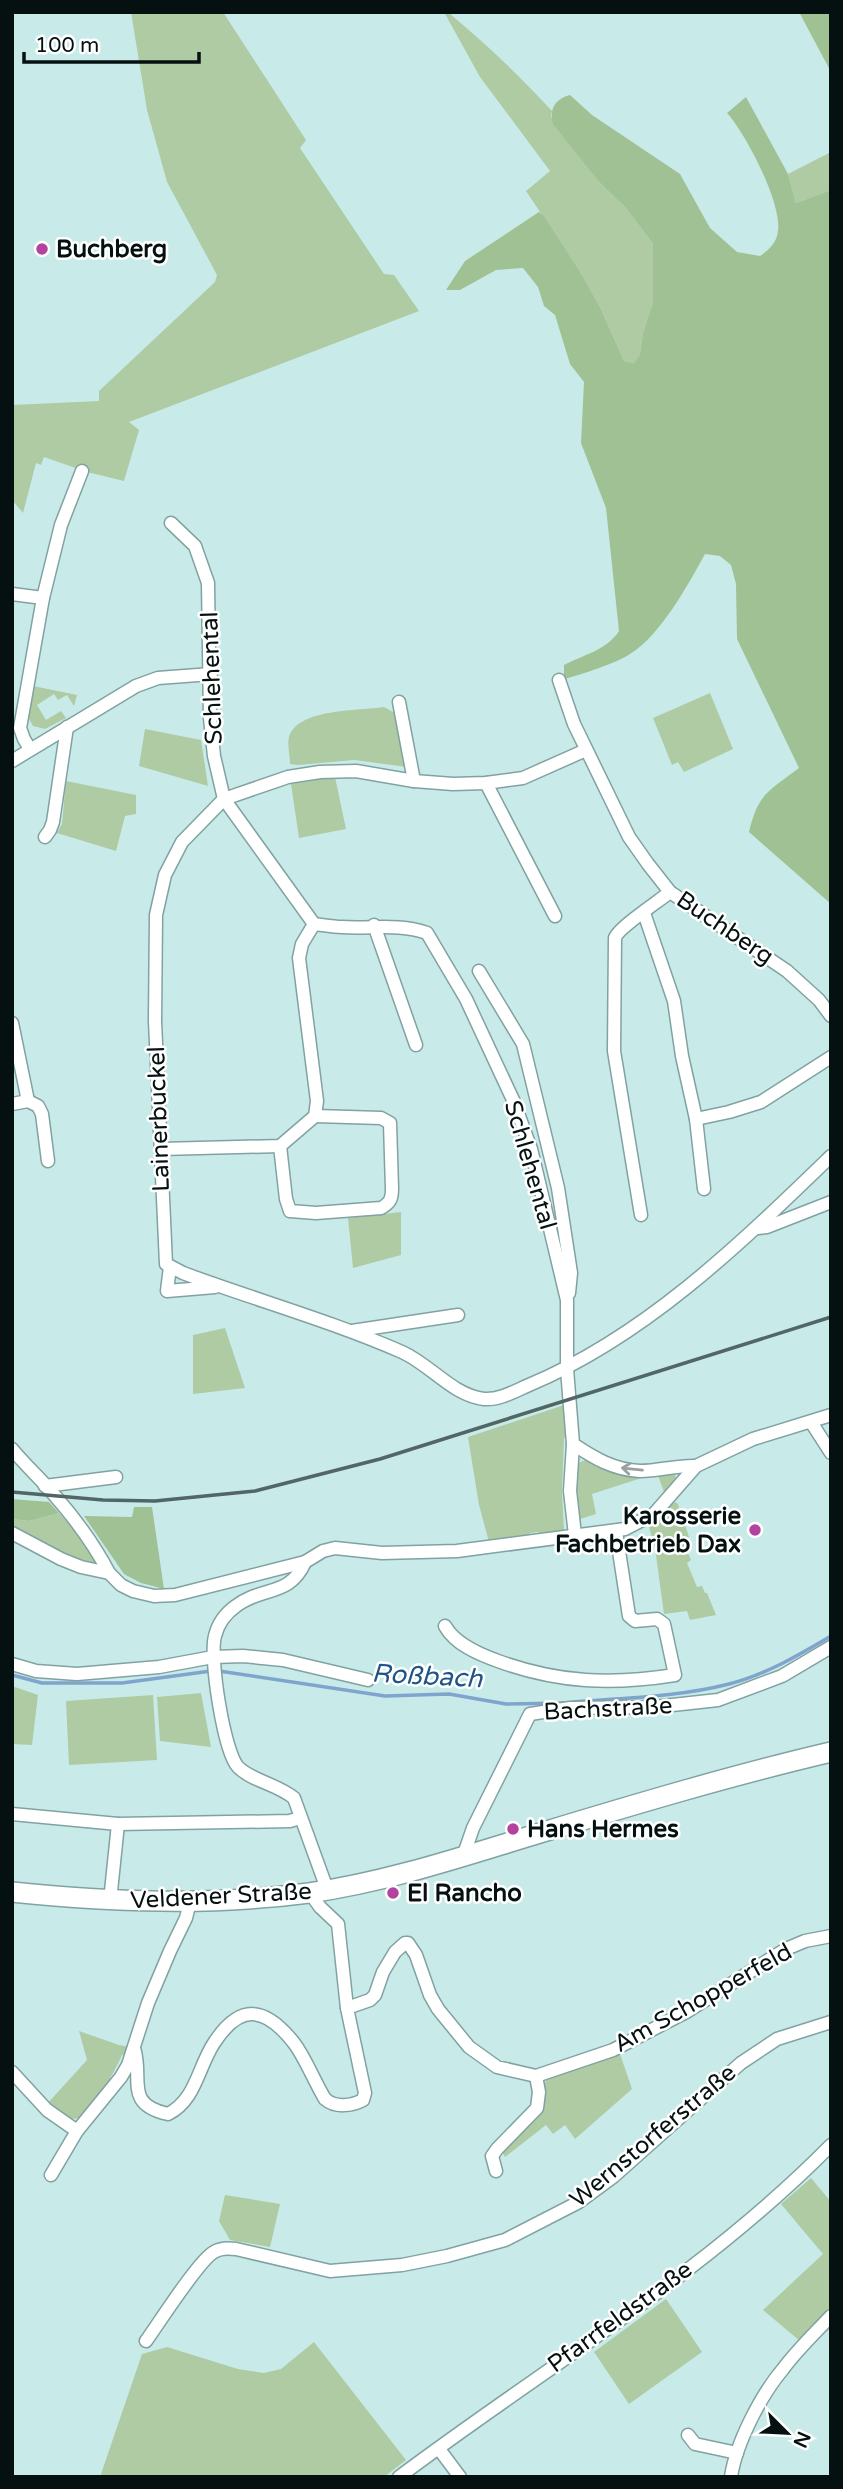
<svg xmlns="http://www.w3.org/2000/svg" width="843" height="2489" font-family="'Varela Round',sans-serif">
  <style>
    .green { fill: #aecba4 }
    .forest { fill: #a0c194 }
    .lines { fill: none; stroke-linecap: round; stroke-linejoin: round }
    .stream { stroke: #7fa5cd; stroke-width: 3.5 }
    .minor-casing { stroke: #81a2a1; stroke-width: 15 }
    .primary-casing { stroke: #81a2a1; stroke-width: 22 }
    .minor { stroke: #fff; stroke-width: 12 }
    .primary { stroke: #fff; stroke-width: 19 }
    .rail { stroke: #516665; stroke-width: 3.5 }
    .oneway { stroke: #9ba0a0 }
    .poi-dot { fill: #b443a0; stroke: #fff; stroke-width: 2.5 }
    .labels { text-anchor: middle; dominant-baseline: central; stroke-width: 5; stroke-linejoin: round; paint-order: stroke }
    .poi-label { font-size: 24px; font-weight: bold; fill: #051111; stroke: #fff; text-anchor: start }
    .street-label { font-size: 24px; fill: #051111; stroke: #fff }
    .water-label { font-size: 26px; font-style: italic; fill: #1e5488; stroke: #fff }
  </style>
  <rect width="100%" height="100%" fill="#c8ebea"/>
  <!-- green -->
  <g class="green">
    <path d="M 131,12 L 223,12 L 306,140 L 300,148 L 384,274 L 394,275 L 419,311 L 129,422 L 139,430 L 124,481 L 87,472 L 44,457 L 41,465 L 36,463 L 23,513 L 12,500 L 12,405 L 99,401 L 99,391 L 215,282 L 217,275 L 167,182 L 147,110 Z"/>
    <path d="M 444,12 L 449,13 C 486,44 520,76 552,111 L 551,116 L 600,183 L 626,208 L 653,244 L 653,302 L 643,333 L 640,354 L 634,365 L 624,361 L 600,307 L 581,273 L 526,191 L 550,171 L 480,77 Z"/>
    <path d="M 831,152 L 831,190 L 796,203 L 788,174 Z"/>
    <path d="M 33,686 L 77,695 L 74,706 L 67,695 L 58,700 L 54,694 L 37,705 L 46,720 L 61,711 L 66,718 L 45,729 L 33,726 L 28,717 Z"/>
    <path d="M 710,693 L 733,749 L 684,772 L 678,762 L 672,765 L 653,718 Z"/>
    <path d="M 384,707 L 397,714 L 407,767 L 354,760 L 298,765 L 290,764 C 290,755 287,744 289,737 C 298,708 359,711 384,707 Z"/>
    <path d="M 145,729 L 201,740 L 208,786 L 139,766 Z"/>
    <path d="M 335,777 L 346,829 L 299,838 L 291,784 Z"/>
    <path d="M 66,781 L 136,795 L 136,814 L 125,816 L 116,851 L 57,833 L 62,824 Z"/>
    <path d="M 401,1212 L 401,1255 L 353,1268 L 348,1218 Z"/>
    <path d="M 225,1328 L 245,1388 L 193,1394 L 193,1335 Z"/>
    <path d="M 564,1405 L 568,1437 L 564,1438 L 562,1491 L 564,1530 L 540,1535 L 539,1532 L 530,1533 L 531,1536 L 489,1542 L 479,1505 L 468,1437 Z"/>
    <path d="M 588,1459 L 673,1470 L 676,1478 L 664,1492 L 657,1473 L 592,1494 L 596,1514 L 580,1519 L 576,1500 L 578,1463 Z"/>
    <path d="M 675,1502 L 678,1504 L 689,1537 L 683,1541 L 691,1560 L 687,1563 L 697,1587 L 702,1586 L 705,1593 L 707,1593 L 716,1615 L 690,1620 L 687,1611 L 664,1614 L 655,1548 L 648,1524 Z"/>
    <path d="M 59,1513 L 95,1554 L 97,1564 L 91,1565 L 55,1550 L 12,1526 L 12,1519 L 29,1521 Z"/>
    <path d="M 12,1686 L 38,1695 L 32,1745 L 12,1744 Z"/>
    <path d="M 201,1693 L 211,1747 L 160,1741 L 157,1697 Z"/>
    <path d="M 153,1695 L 157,1760 L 69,1765 L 66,1701 Z"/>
    <path d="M 79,2031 L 119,2045 L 130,2047 L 127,2054 L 122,2055 C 111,2080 98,2098 80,2118 L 70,2119 L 47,2104 L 87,2060 Z"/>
    <path d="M 620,2054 L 632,2089 L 575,2139 L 565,2125 L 553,2134 L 546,2125 L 505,2157 L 501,2150 L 533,2119 L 546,2080 Z"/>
    <path d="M 811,2178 L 831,2202 L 831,2311 L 800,2341 L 763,2310 L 823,2254 L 781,2204 Z"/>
    <path d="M 225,2195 L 280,2204 L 270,2247 L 230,2240 L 219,2221 Z"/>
    <path d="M 666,2299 L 702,2352 L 629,2404 L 594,2352 Z"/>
    <path d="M 314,2342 L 406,2460 L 384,2477 L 100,2477 L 142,2354 L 167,2347 L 238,2369 L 264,2373 L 281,2369 Z"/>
  </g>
  <!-- forest -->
  <g class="forest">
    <path d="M 799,12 L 831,12 L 831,72 Z"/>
    <path d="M 570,95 L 592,115 L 680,174 L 710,228 L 737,252 L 760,256 C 769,250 777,242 778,231 C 782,203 746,134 727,113 L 746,97 L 788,174 L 796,203 L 831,190 L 831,904 L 749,832 C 758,793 769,791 799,768 L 737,639 L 736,584 L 731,565 L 720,556 L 705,554 C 688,585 660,636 630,654 C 617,663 580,675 564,679 L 564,665 C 583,655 607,650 619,631 L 606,508 L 581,443 L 584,382 L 570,364 L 555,315 L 544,306 L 538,287 L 523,268 L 496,270 L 460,290 L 446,290 L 465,261 L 539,212 L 543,215 L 581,273 L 600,307 L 624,361 L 634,364 L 640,354 L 643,333 L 653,302 L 653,244 L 626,208 L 600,183 L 553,124 C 549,109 555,99 570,95 Z"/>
    <path d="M 12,1499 L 49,1502 L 59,1513 L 29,1521 L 12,1519 Z"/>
    <path d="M 134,1507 L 152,1507 L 164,1589 L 141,1583 L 124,1574 L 84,1516 L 132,1517 Z"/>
  </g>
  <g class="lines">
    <!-- stream -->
    <g class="stream">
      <path d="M 219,1671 L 385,1696 L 449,1694 L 506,1704 L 565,1703"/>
      <path d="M 12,1675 L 42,1683 L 122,1683 L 211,1671"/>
      <path d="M 573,1702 C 625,1698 678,1697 729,1684 C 765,1675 799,1655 831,1636"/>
    </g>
    <defs>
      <g id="minor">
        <path d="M 171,523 L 195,546 L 208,583 L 210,718 L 214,756 L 224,799 L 314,924 C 323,925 333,927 342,927 C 371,929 399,923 427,933 L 466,999 L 514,1102 L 531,1149 L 567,1300 L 567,1369 L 573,1444 L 570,1491 L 575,1535"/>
        <path d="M 12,594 L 43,598"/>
        <path d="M 559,680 L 574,724 L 629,837 L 648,864 L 670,892 L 787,971 L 819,1000 L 831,1016"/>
        <path d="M 399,702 L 414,781"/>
        <path d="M 30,749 L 24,739 L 20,728 L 43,598 L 61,525 L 82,471"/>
        <path d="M 586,750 L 523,778 L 486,783 L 453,784 L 414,781 L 356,771 L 320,772 L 288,777 L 224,799 L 182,842 L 165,875 L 156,915 L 155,1021 L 166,1264 L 183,1273 C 256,1300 331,1321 402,1352 C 431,1365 452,1395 484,1399 C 500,1400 515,1391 529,1385 C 646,1336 741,1243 831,1156"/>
        <path d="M 12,761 L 136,686 L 158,678 L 211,674"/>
        <path d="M 486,783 L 555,916"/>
        <path d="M 45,837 L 50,830 L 53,822 L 67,727"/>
        <path d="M 644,913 L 674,1001 L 682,1056 L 696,1119 L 704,1189"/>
        <path d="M 374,925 L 416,1045"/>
        <path d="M 479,971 L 523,1044 L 558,1188 L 571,1273 L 569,1293"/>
        <path d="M 12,1023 L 28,1101 L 12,1104"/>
        <path d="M 28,1101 L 38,1106 L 42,1114 L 48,1161"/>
        <path d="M 696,1119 L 729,1112 L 761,1102 L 831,1057"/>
        <path d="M 280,1146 L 286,1199 L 290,1211 L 316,1213 L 381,1208 C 390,1203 392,1199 392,1189 L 390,1123 L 381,1118 L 315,1116"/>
        <path d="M 161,1149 L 280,1146 L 315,1116 L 317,1101 L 299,958 L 302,944 L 314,924"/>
        <path d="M 641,1215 L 614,1051 L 615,938 C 618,928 659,901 670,892"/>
        <path d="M 758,1228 L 767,1227 L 831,1202"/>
        <path d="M 170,1267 L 167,1291 L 215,1287"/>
        <path d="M 352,1331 L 458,1315"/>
        <path d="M 811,1422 L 831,1453"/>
        <path d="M 573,1444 C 594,1458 614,1470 640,1471 C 659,1471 678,1465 696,1466"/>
        <path d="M 12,1449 C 26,1466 42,1480 56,1497 C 76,1520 95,1546 109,1573"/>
        <path d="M 45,1486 L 116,1477"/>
        <path d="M 12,1533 L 61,1559 L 81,1567 L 109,1573 L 121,1585 L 133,1591 L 154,1596 L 175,1595 L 305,1562 L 323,1551 L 335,1548 L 382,1553 L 457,1551 L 625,1529 L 654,1514 L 696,1466 L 753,1439 L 831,1415"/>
        <path d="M 305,1562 C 290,1597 262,1586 236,1606 C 226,1613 218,1624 215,1636 C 209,1657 224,1752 238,1767 C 252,1781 277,1784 294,1798 L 327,1889"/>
        <path d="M 445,1626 C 455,1644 478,1654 498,1661 C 558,1683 612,1685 675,1675 L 664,1624 L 657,1619 L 635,1621 L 629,1616 L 616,1532"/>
        <path d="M 12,1664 L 36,1671 L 77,1674 L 159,1667 L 213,1657 L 243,1656 L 283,1660 L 368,1680"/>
        <path d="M 12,1814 L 118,1824 L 290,1821 L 300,1818"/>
        <path d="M 463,1857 L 473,1828 L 530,1714 L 570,1708 L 654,1707 L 718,1700 L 782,1676 L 831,1647"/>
        <path d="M 310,1893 L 320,1907 L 338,1924 L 347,2008 L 370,2000 L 375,1995 L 383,1972 L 395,1952 L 405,1943 L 408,1943 L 416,1955 L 430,1995 L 438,2009 L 469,2047 L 497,2067 L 536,2076 L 613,2050 L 688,2011 L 786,1949 L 805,1941 L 831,1936"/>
        <path d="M 110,1901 L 118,1824"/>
        <path d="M 134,2048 C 144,2079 123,2104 168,2114 C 196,2100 198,2067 214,2043 C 240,2003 265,2006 294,2043 C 306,2059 314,2081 325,2099 C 335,2108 352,2106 363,2100 L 365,2093 L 347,2008"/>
        <path d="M 12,2072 L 47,2110 L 77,2131"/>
        <path d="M 496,2171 L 492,2156 L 497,2149 L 537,2108 L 539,2092 L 536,2076"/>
        <path d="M 51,2175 L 77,2131 L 121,2077 L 128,2065 L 148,2003 L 170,1951 L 186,1918 L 190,1902"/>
        <path d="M 146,2341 C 159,2323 199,2260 214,2252 C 220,2248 229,2248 236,2249 L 330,2271 L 402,2265 L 447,2256 L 505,2240 L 579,2202 L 613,2177 L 741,2063 L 777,2039 L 831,2022"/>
        <path d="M 688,2435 L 695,2444 L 737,2453"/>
        <path d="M 439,2449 L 460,2477"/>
        <path d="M 399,2477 C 544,2368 703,2275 831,2145"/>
        <path d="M 731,2477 C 736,2443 761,2395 783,2369 C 797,2350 815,2333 831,2316"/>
      </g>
      <path id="primary" d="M 12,1892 C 111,1902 209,1906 309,1893 C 387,1882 464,1856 540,1833 C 636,1804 733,1775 831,1752"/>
    </defs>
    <!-- minor casing -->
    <use href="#minor" class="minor-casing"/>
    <!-- primary casing -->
    <use href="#primary" class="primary-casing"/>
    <!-- minor -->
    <use href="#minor" class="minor"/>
    <!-- primary -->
    <use href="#primary" class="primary"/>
    <!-- rail -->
    <path class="rail" d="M 12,1492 L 103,1500 L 155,1501 L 255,1491 L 380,1459 L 831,1317"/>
  </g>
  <!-- one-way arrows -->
  <defs><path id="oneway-shaft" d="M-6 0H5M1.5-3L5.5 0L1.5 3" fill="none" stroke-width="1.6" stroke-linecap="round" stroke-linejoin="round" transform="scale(1.75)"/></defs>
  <use class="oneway" href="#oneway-shaft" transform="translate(632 1469) rotate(-174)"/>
  <!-- markers -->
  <g class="poi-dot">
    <circle cx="42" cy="249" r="7"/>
    <circle cx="755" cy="1530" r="7"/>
    <circle cx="513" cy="1829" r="7"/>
    <circle cx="393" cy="1893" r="7"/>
  </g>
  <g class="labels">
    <!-- poi labels -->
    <g class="poi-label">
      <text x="56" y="249">Buchberg</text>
      <text x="741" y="1516" text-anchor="end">Karosserie<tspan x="741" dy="28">Fachbetrieb Dax</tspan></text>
      <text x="527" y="1829">Hans Hermes</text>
      <text x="407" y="1893">El Rancho</text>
    </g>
    <!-- street labels -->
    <g class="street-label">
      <text transform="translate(212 678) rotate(-92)">Schlehental</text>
      <text transform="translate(725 928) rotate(34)">Buchberg</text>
      <text transform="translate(159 1119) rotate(-92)">Lainerbuckel</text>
      <text transform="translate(530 1165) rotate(74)">Schlehental</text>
      <text transform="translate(608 1709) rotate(-3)">Bachstraße</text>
      <text transform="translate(221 1896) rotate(-3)">Veldener Straße</text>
      <text transform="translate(703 1998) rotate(-29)">Am Schopperfeld</text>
      <text transform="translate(653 2136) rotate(-40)">Wernstorferstraße</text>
      <text transform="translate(620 2317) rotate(-36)">Pfarrfeldstraße</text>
    </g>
    <!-- water labels -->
    <g class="water-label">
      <text transform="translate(427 1676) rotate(3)">Roßbach</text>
    </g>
  </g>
  <!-- border -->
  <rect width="843" height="2489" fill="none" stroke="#051111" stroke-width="28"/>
  <!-- north arrow -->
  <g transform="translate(787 2433) rotate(114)" stroke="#ffffff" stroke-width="5" paint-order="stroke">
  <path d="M0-5L12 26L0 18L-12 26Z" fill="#051111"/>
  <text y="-10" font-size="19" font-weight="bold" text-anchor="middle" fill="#051111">N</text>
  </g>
  <!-- scale -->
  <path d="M24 52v10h175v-10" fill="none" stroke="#051111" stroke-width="3.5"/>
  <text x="35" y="52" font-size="21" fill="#051111" stroke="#ffffff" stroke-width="5" paint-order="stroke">100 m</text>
</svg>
